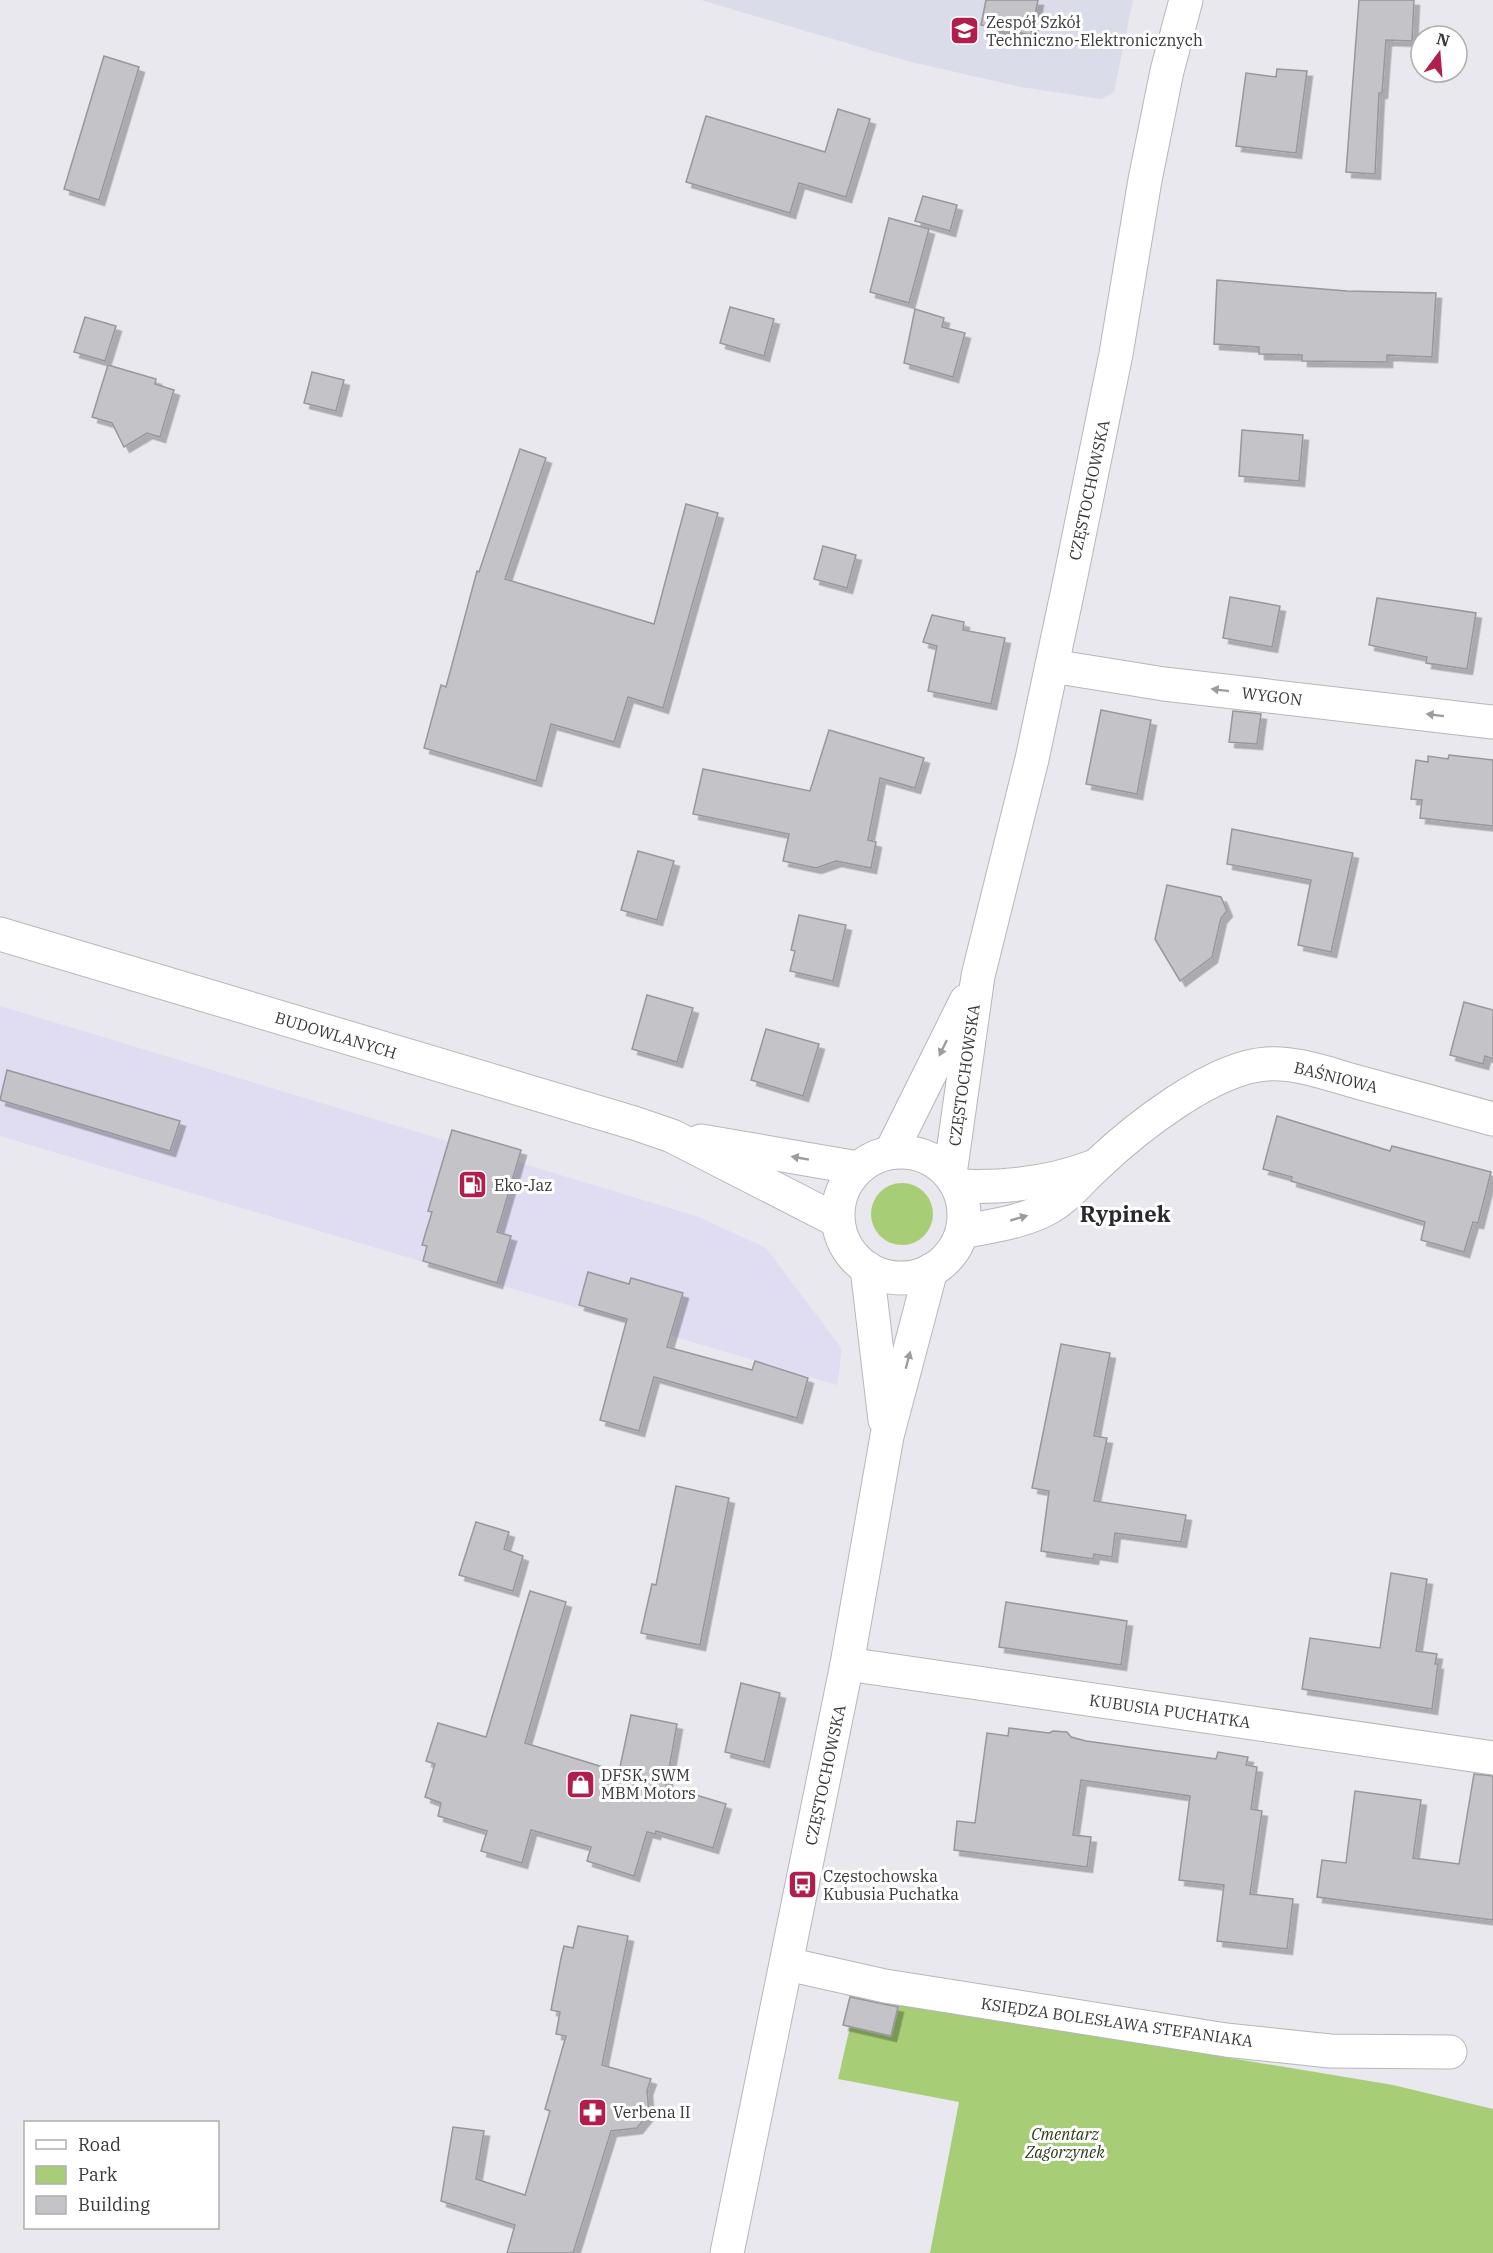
<svg xmlns="http://www.w3.org/2000/svg" width="1493" height="2253" font-family="'IBM Plex Serif',serif">
  <style>
    .commercial { fill: #e0dcf1 }
    .built { fill: #dbdce9 }
    .green { fill: #a7ce77 }
    .building { fill: #c4c3c8; stroke: #98979c; stroke-width: 1.5; filter: url(#shadow) }
    .lines { fill: none; stroke-linecap: round; stroke-linejoin: round }
    .minor-casing { stroke: #b6b6bc; stroke-width: 35 }
    .tertiary-casing { stroke: #b6b6bc; stroke-width: 35 }
    .secondary-casing { stroke: #b6b6bc; stroke-width: 35 }
    .minor { stroke: #fff; stroke-width: 33 }
    .tertiary { stroke: #fff; stroke-width: 33 }
    .secondary { stroke: #fff; stroke-width: 33 }
    .oneway { fill: #9c9c9c }
    .labels { text-anchor: middle; dominant-baseline: central; stroke-width: 6; stroke-linejoin: round; paint-order: stroke }
    .poi-label { font-size: 16px; fill: #38383a; stroke: #fff; text-anchor: start }
    .street-label { font-size: 16px; fill: #38383a; stroke: #fff }
    .park-label { font-size: 16px; font-style: italic; fill: #283812; stroke: #fff }
    .district-label { font-size: 22px; font-weight: bold; fill: #2a2a2e; stroke: #fff }
  </style>
  <defs>
    <filter id="shadow"><feDropShadow dx="5.5" dy="5.5" stdDeviation="0" flood-color="#0004"/></filter>
  </defs>
  <rect width="100%" height="100%" fill="#e8e8ee"/>
  <!-- commercial -->
  <path class="commercial" d="M 0,1006 L 696,1216 L 766,1248 L 842,1349 L 837,1385 L 0,1136 Z"/>
  <!-- built -->
  <path class="built" d="M 701,0 L 1133,0 L 1114,92 L 1101,99 L 1021,87 L 907,61 Z"/>
  <!-- green -->
  <g class="green">
    <circle cx="902" cy="1214" r="31"/>
    <path d="M 850,1994 L 898,2005 L 899,2003 L 1393,2085 L 1493,2109 L 1493,2253 L 930,2253 L 959,2102 L 838,2079 L 850,2027 L 843,2026 Z"/>
  </g>
  <!-- building -->
  <g class="building">
    <path d="M 986,0 L 1038,0 L 1031,35 L 981,25 Z"/>
    <path d="M 1359,0 L 1414,0 L 1412,41 L 1386,40 L 1382,93 L 1379,93 L 1375,174 L 1346,172 Z"/>
    <path d="M 104,56 L 139,67 L 99,200 L 64,189 Z"/>
    <path d="M 1277,69 L 1307,71 L 1296,153 L 1236,146 L 1246,73 L 1276,77 Z"/>
    <path d="M 838,109 L 870,119 L 846,197 L 799,183 L 790,213 L 686,182 L 706,116 L 825,152 Z"/>
    <path d="M 923,196 L 957,205 L 950,231 L 915,221 Z"/>
    <path d="M 889,218 L 929,229 L 909,303 L 870,292 Z"/>
    <path d="M 1217,280 L 1347,291 L 1436,293 L 1432,357 L 1387,355 L 1387,362 L 1302,361 L 1302,355 L 1259,354 L 1259,347 L 1214,344 Z"/>
    <path d="M 730,307 L 774,319 L 764,356 L 720,343 Z"/>
    <path d="M 915,309 L 944,318 L 942,327 L 965,333 L 953,377 L 904,363 Z"/>
    <path d="M 85,317 L 116,326 L 105,361 L 74,352 Z"/>
    <path d="M 108,365 L 156,379 L 155,384 L 174,390 L 160,437 L 147,433 L 124,447 L 112,423 L 92,417 Z"/>
    <path d="M 312,372 L 344,380 L 336,411 L 304,403 Z"/>
    <path d="M 1242,430 L 1303,435 L 1299,481 L 1239,476 Z"/>
    <path d="M 520,449 L 546,458 L 505,579 L 654,624 L 686,504 L 718,513 L 663,708 L 628,697 L 614,742 L 551,724 L 536,781 L 424,748 L 441,685 L 446,687 L 477,571 L 479,572 Z"/>
    <path d="M 823,546 L 856,555 L 847,588 L 814,579 Z"/>
    <path d="M 1230,597 L 1280,606 L 1272,647 L 1223,638 Z"/>
    <path d="M 1377,598 L 1476,613 L 1467,669 L 1426,663 L 1427,657 L 1369,645 Z"/>
    <path d="M 932,615 L 964,622 L 963,630 L 1005,638 L 991,704 L 928,691 L 937,646 L 923,642 Z"/>
    <path d="M 1101,710 L 1151,720 L 1137,794 L 1086,784 Z"/>
    <path d="M 1233,711 L 1261,714 L 1257,744 L 1229,742 Z"/>
    <path d="M 829,730 L 924,758 L 915,788 L 880,778 L 868,840 L 876,842 L 871,868 L 836,861 L 816,868 L 783,861 L 789,834 L 693,814 L 703,769 L 810,791 Z"/>
    <path d="M 1449,755 L 1493,760 L 1493,826 L 1420,818 L 1422,800 L 1411,799 L 1416,760 L 1428,762 L 1428,756 L 1448,759 Z"/>
    <path d="M 1232,829 L 1353,853 L 1331,952 L 1298,945 L 1311,880 L 1227,864 Z"/>
    <path d="M 638,851 L 674,861 L 657,920 L 621,910 Z"/>
    <path d="M 1167,885 L 1221,897 L 1227,911 L 1221,918 L 1212,957 L 1180,981 L 1155,939 Z"/>
    <path d="M 799,915 L 846,925 L 833,981 L 790,971 L 795,951 L 791,950 Z"/>
    <path d="M 647,995 L 693,1008 L 677,1062 L 632,1049 Z"/>
    <path d="M 1464,1002 L 1493,1010 L 1493,1059 L 1485,1056 L 1483,1064 L 1450,1055 Z"/>
    <path d="M 766,1029 L 819,1044 L 803,1096 L 751,1080 Z"/>
    <path d="M 7,1070 L 180,1121 L 170,1151 L 0,1100 Z"/>
    <path d="M 1277,1116 L 1390,1151 L 1392,1146 L 1491,1172 L 1478,1223 L 1473,1222 L 1464,1252 L 1421,1240 L 1425,1222 L 1291,1181 L 1292,1177 L 1263,1169 Z"/>
    <path d="M 452,1130 L 521,1150 L 497,1232 L 511,1236 L 497,1283 L 423,1261 L 427,1246 L 422,1245 L 432,1212 L 428,1211 Z"/>
    <path d="M 588,1272 L 629,1284 L 631,1278 L 683,1293 L 667,1347 L 752,1370 L 755,1361 L 808,1378 L 797,1418 L 654,1377 L 639,1431 L 600,1420 L 627,1319 L 579,1305 Z"/>
    <path d="M 1061,1344 L 1110,1353 L 1094,1436 L 1107,1438 L 1094,1501 L 1186,1515 L 1181,1542 L 1115,1533 L 1112,1557 L 1094,1554 L 1093,1559 L 1041,1551 L 1049,1491 L 1032,1488 Z"/>
    <path d="M 676,1486 L 729,1498 L 700,1645 L 641,1633 L 652,1584 L 656,1585 Z"/>
    <path d="M 476,1522 L 509,1532 L 504,1549 L 523,1556 L 513,1591 L 459,1575 Z"/>
    <path d="M 1391,1573 L 1427,1579 L 1416,1651 L 1437,1654 L 1435,1664 L 1438,1664 L 1432,1709 L 1302,1689 L 1310,1638 L 1380,1648 Z"/>
    <path d="M 530,1591 L 566,1602 L 525,1743 L 619,1772 L 631,1715 L 677,1724 L 666,1786 L 726,1804 L 713,1848 L 656,1831 L 655,1834 L 647,1832 L 634,1876 L 587,1861 L 591,1847 L 531,1830 L 522,1863 L 481,1851 L 487,1831 L 438,1816 L 441,1803 L 425,1797 L 435,1764 L 426,1761 L 438,1723 L 486,1737 Z"/>
    <path d="M 1006,1602 L 1127,1621 L 1121,1665 L 999,1647 Z"/>
    <path d="M 741,1683 L 780,1693 L 764,1762 L 725,1752 Z"/>
    <path d="M 1009,1728 L 1049,1733 L 1053,1731 L 1067,1732 L 1071,1737 L 1086,1741 L 1216,1759 L 1218,1752 L 1248,1757 L 1246,1765 L 1257,1767 L 1251,1809 L 1262,1811 L 1250,1894 L 1293,1899 L 1287,1949 L 1217,1941 L 1224,1885 L 1179,1880 L 1190,1796 L 1081,1780 L 1073,1835 L 1091,1837 L 1087,1867 L 954,1850 L 957,1821 L 975,1823 L 987,1733 L 1008,1736 Z"/>
    <path d="M 1474,1774 L 1493,1776 L 1493,1920 L 1317,1897 L 1322,1860 L 1346,1863 L 1355,1791 L 1421,1800 L 1413,1858 L 1459,1864 Z"/>
    <path d="M 578,1926 L 628,1936 L 602,2065 L 651,2079 L 647,2090 L 649,2113 L 637,2128 L 611,2131 L 573,2253 L 507,2253 L 515,2225 L 441,2201 L 453,2127 L 484,2131 L 476,2179 L 525,2195 L 550,2111 L 545,2109 L 566,2036 L 556,2034 L 560,2012 L 551,2010 L 561,1958 L 564,1946 L 573,1948 Z"/>
    <path d="M 850,1997 L 898,2007 L 891,2036 L 843,2025 Z"/>
  </g>
  <g class="lines">
    <defs>
      <g id="minor">
        <path d="M 1052,666 L 1164,684 L 1493,722"/>
        <path d="M 958,1186 C 1003,1188 1050,1183 1092,1167"/>
        <path d="M 962,1232 C 990,1226 1025,1222 1050,1207 C 1069,1196 1081,1179 1097,1165 C 1136,1128 1213,1067 1267,1064 C 1299,1062 1331,1075 1361,1083 C 1405,1095 1449,1107 1493,1119"/>
        <path d="M 847,1664 L 1493,1758"/>
        <path d="M 787,1964 L 885,1986 L 1226,2040 L 1330,2051 L 1450,2052"/>
      </g>
      <g id="tertiary">
        <path d="M 0,934 L 634,1123 L 672,1136 L 838,1221"/>
        <path d="M 701,1141 L 858,1168"/>
      </g>
      <g id="secondary">
        <path d="M 891,1152 L 966,1001"/>
        <circle cx="901" cy="1215" r="63"/>
        <path d="M 950,1174 L 978,976 L 1032,759 L 1070,580 L 1116,354 L 1145,180 L 1167,71 L 1186,0"/>
        <path d="M 867,1268 L 885,1420"/>
        <path d="M 727,2253 L 847,1664 L 887,1436 L 931,1270"/>
      </g>
    </defs>
    <!-- minor casing -->
    <use href="#minor" class="minor-casing"/>
    <!-- tertiary casing -->
    <use href="#tertiary" class="tertiary-casing"/>
    <!-- secondary casing -->
    <use href="#secondary" class="secondary-casing"/>
    <!-- minor -->
    <use href="#minor" class="minor"/>
    <!-- tertiary -->
    <use href="#tertiary" class="tertiary"/>
    <!-- secondary -->
    <use href="#secondary" class="secondary"/>
  </g>
  <!-- one-way arrows -->
  <defs><path id="oneway-solid" d="M-6-.8H1V-3.2L6.5 0L1 3.2V.8H-6Z" transform="scale(1.5)"/></defs>
  <g class="oneway">
    <use href="#oneway-solid" transform="translate(1220 690) rotate(-173)"/>
    <use href="#oneway-solid" transform="translate(1435 715) rotate(-173)"/>
    <use href="#oneway-solid" transform="translate(943 1048) rotate(116)"/>
    <use href="#oneway-solid" transform="translate(800 1158) rotate(-170)"/>
    <use href="#oneway-solid" transform="translate(1019 1218) rotate(-16)"/>
    <use href="#oneway-solid" transform="translate(908 1360) rotate(-75)"/>
  </g>
  <!-- icons -->
  <defs>
    <symbol id="school-square" viewBox="-11 -11 22 22"><rect x="-9" y="-9" width="18" height="18" rx="4" fill="#b01e4c" stroke="#fff"/><path d="M0-5L7-2L0 1L-7-2ZM-4 1L0 2.5L4 1V4Q0 6-4 4Z" fill="#fff"/></symbol>
    <symbol id="fuel-square" viewBox="-11 -11 22 22"><rect x="-9" y="-9" width="18" height="18" rx="4" fill="#b01e4c" stroke="#fff"/><path d="M-5.5-6h7V0h2V4h1.3V-2.5L3-4.5l.8-.8L6-3V5H2.5V1h-1V6h-7ZM-4.2-4.7v3.2H.2V-4.7Z" fill="#fff"/></symbol>
    <symbol id="shop-square" viewBox="-11 -11 22 22"><rect x="-9" y="-9" width="18" height="18" rx="4" fill="#b01e4c" stroke="#fff"/><path d="M-5-2.5h2.3a2.7 3.5 0 0 1 5.4 0H5L5.5 6h-11ZM-1.5-2.5h3a1.5 2.3 0 0 0-3 0Z" fill="#fff"/></symbol>
    <symbol id="bus-square" viewBox="-11 -11 22 22"><rect x="-9" y="-9" width="18" height="18" rx="4" fill="#b01e4c" stroke="#fff"/><path d="M-5-6H5V4H4V6H2V4H-2V6H-4V4H-5ZM-3.5-4V0h7V-4ZM-3.5 1.2v1.5H-2V1.2ZM2 1.2v1.5H3.5V1.2Z" fill="#fff"/></symbol>
    <symbol id="pharmacy-square" viewBox="-11 -11 22 22"><rect x="-9" y="-9" width="18" height="18" rx="4" fill="#b01e4c" stroke="#fff"/><path d="M-2-6h4v4h4v4h-4v4h-4v-4h-4v-4h4Z" fill="#fff"/></symbol>
  </defs>
  <g fill-rule="evenodd">
    <use href="#school-square" x="948" y="14" width="33" height="33"/>
    <use href="#fuel-square" x="456" y="1168" width="33" height="33"/>
    <use href="#shop-square" x="564" y="1768" width="33" height="33"/>
    <use href="#bus-square" x="786" y="1868" width="33" height="33"/>
    <use href="#pharmacy-square" x="576" y="2096" width="33" height="33"/>
  </g>
  <g class="labels">
    <!-- poi labels -->
    <g class="poi-label">
      <text x="986" y="22">Zespół Szkół<tspan x="986" dy="18">Techniczno-Elektronicznych</tspan></text>
      <text x="494" y="1185">Eko-Jaz</text>
      <text x="601" y="1775">DFSK, SWM<tspan x="601" dy="18">MBM Motors</tspan></text>
      <text x="823" y="1876">Częstochowska<tspan x="823" dy="18">Kubusia Puchatka</tspan></text>
      <text x="613" y="2112">Verbena II</text>
    </g>
    <!-- street labels -->
    <g class="street-label">
      <text transform="translate(1089 490) rotate(-78)">CZĘSTOCHOWSKA</text>
      <text transform="translate(1272 696) rotate(7)">WYGON</text>
      <text transform="translate(336 1035) rotate(17)">BUDOWLANYCH</text>
      <text transform="translate(964 1075) rotate(-82)">CZĘSTOCHOWSKA</text>
      <text transform="translate(1336 1077) rotate(14)">BAŚNIOWA</text>
      <text transform="translate(1170 1711) rotate(8)">KUBUSIA PUCHATKA</text>
      <text transform="translate(825 1775) rotate(-78)">CZĘSTOCHOWSKA</text>
      <text transform="translate(1117 2022) rotate(8)">KSIĘDZA BOLESŁAWA STEFANIAKA</text>
    </g>
    <!-- park labels -->
    <g class="park-label">
      <text x="1065" y="2134">Cmentarz<tspan x="1065" dy="18">Zagorzynek</tspan></text>
    </g>
    <!-- district labels -->
    <g class="district-label">
      <text x="1125" y="1213">Rypinek</text>
    </g>
  </g>
  <!-- legend -->
  <rect x="24" y="2121" width="195" height="108" fill="#ffffff" stroke="#afafb0" stroke-width="1.5"/>
  <rect x="36" y="2140" width="30" height="9" fill="#ffffff" stroke="#afafb0" stroke-width="1.5"/>
  <text x="78" y="2151" font-size="18" fill="#38383a">Road</text>
  <rect x="36" y="2166" width="30" height="18" fill="#a7ce77" stroke="#afafb0" stroke-width="1.5"/>
  <text x="78" y="2181" font-size="18" fill="#38383a">Park</text>
  <rect x="36" y="2196" width="30" height="18" fill="#c4c3c8" stroke="#afafb0" stroke-width="1.5"/>
  <text x="78" y="2211" font-size="18" fill="#38383a">Building</text>
  <!-- north arrow -->
  <g transform="translate(1439 54) rotate(16)"><circle r="28" fill="#ffffff" stroke="#afafb0" stroke-width="1.5"/>
  <path d="M0-4.5L10 22L0 15L-10 22Z" fill="#b01e4c"/>
  <text y="-9" font-size="16" font-weight="bold" text-anchor="middle" fill="#38383a">N</text>
  </g>
</svg>
